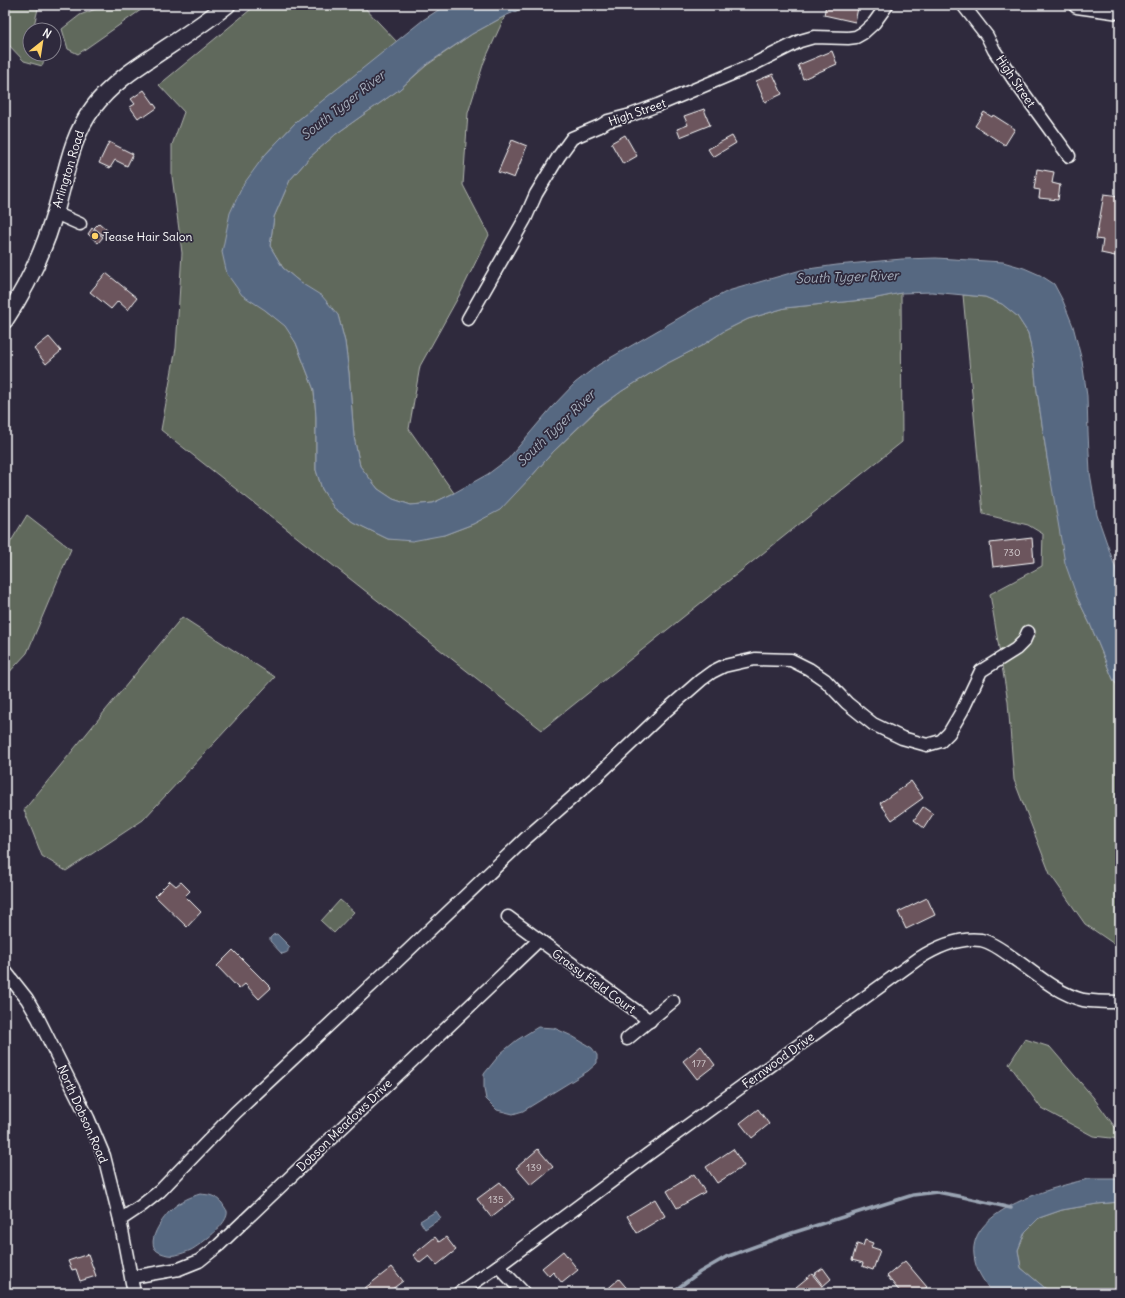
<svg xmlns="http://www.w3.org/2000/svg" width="1125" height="1298" font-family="Delius,sans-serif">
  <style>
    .green { fill: #61695c; stroke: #b0b4ae }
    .water { fill: #566781; stroke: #9aa4b3 }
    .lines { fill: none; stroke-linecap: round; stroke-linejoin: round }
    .stream { stroke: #9aa4b3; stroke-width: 3.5 }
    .building { fill: #6c555d; stroke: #fff }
    .minor-casing { stroke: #fff; stroke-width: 15 }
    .major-casing { stroke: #fff; stroke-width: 19 }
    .minor { stroke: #2f2a3d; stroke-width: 12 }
    .major { stroke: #2f2a3d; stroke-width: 16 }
    .poi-dot { fill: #ffd166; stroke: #2f2a3d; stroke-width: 1.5 }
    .labels { text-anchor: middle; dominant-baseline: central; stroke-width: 3.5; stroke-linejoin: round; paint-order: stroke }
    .number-label { font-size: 10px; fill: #dad4d6 }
    .street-label { font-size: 12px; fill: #fff; stroke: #2f2a3d }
    .poi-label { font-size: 12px; fill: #fff; stroke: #2f2a3d; text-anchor: start }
    .water-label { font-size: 13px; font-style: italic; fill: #aab3c0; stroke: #2f2a3d }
  </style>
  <rect width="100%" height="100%" fill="#2f2a3d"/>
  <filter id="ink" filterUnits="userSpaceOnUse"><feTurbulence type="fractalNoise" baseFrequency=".025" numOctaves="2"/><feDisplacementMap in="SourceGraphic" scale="8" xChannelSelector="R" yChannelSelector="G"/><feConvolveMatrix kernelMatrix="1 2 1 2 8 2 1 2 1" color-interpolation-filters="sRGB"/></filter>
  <g filter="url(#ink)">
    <!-- green -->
    <g class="green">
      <path d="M 5,5 L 39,5 L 34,25 L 36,30 L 30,30 L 30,54 L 46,54 L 42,66 L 24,61 L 5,41 Z"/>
      <path d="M 106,5 L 148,5 L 78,54 L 68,49 L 62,29 L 80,15 Z"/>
      <path d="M 256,5 L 362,5 L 397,42 L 297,121 L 264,156 L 265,310 L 286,326 L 296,343 L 314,390 L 316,417 L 316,470 L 322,489 L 334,508 L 353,522 L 388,539 L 444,535 L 473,524 L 500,509 L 530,478 L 553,452 L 598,409 L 622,391 L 664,365 L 703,345 L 724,331 L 748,319 L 785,308 L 872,299 L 901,293 L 902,442 L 542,730 L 161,430 L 176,348 L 182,253 L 172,176 L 172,145 L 184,112 L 159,85 Z"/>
      <path d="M 505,16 L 484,62 L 468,113 L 463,185 L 489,235 L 460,294 L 420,366 L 409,429 L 454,493 L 433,503 L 411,505 L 393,499 L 378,489 L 360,466 L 354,437 L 349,373 L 345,342 L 338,315 L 301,283 L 283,268 L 270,246 L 274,217 L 290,180 L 310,157 L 336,134 L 400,89 L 427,65 L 472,34 Z"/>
      <path d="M 963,295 L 985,297 L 1002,304 L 1017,316 L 1028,333 L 1034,362 L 1036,384 L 1047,458 L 1077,597 L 1090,624 L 1113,679 L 1120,690 L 1120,948 L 1085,924 L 1050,874 L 1014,780 L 1008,702 L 990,594 L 1042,566 L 1043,534 L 1028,525 L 983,514 Z"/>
      <path d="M 27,515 L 71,549 L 27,653 L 5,677 L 5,551 Z"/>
      <path d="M 182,617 L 275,677 L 143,820 L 66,871 L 42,856 L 24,810 Z"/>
      <path d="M 340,900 L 354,912 L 334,933 L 321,921 Z"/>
      <path d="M 1025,1039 L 1050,1047 L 1093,1097 L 1120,1134 L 1120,1139 L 1093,1136 L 1041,1108 L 1009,1064 Z"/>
      <path d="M 1120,1202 L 1120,1293 L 1051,1293 L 1021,1268 L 1018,1250 L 1025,1232 L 1039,1218 L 1062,1210 L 1097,1204 Z"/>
    </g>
    <!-- water -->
    <g class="water">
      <path d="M 446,5 L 530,5 L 505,16 L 472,34 L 427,64 L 400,89 L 336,134 L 310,157 L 290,180 L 274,217 L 270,246 L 283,268 L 301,283 L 322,296 L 338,315 L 345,342 L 349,373 L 354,437 L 360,466 L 378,489 L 393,499 L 411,505 L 433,503 L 454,493 L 488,474 L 508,459 L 552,407 L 575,383 L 598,365 L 705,303 L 728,291 L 801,270 L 837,265 L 902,259 L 936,258 L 1003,262 L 1024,268 L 1040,275 L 1054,284 L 1063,301 L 1073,326 L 1082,361 L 1087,396 L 1088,433 L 1090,473 L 1097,515 L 1120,581 L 1120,690 L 1113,679 L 1090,624 L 1077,597 L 1065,563 L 1047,458 L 1036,384 L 1034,362 L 1028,333 L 1017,316 L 1002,304 L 985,297 L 932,292 L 901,293 L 872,299 L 785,308 L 748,319 L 724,331 L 703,345 L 664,365 L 622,391 L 597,409 L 553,452 L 530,478 L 500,510 L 473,524 L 444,535 L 412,541 L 388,539 L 353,522 L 334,508 L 322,489 L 316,470 L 316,417 L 314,390 L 296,343 L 285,326 L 265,310 L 242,295 L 227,274 L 222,252 L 230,213 L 243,185 L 264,156 L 297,121 L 423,20 Z"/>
      <path d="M 277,934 L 290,947 C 285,952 292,951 282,954 L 270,941 L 270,938 L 273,935 Z"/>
      <path d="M 538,1027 L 554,1028 L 572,1036 L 592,1048 L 597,1055 L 597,1063 L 588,1071 L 523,1111 L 513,1114 L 497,1110 L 486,1099 L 484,1089 L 484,1074 L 501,1053 L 517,1040 Z"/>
      <path d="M 1088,1179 L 1120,1179 L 1120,1202 L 1097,1204 L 1062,1210 L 1039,1218 L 1025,1232 L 1018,1250 L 1021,1268 L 1051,1293 L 992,1293 C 984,1281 975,1270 974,1255 C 968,1209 1055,1187 1088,1179 Z"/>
      <path d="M 200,1194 C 211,1195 214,1195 222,1203 C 223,1205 226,1209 227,1211 C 230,1223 200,1245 191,1250 C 186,1252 181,1254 176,1255 C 170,1256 166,1255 161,1253 C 141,1246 164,1216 173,1208 C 181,1201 190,1197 200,1194 Z"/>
      <path d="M 436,1211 L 441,1218 L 425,1229 L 420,1221 Z"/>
    </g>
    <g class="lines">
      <!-- stream -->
      <path class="stream" d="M 671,1293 L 700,1272 L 726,1257 L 792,1233 L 913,1195 L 937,1192 L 963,1197 L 1011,1208"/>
    </g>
    <!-- building -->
    <g class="building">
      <path d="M 826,5 L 843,5 L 858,8 L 855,22 L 824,15 Z"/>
      <path d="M 832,51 L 837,64 L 803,79 L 798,65 Z"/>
      <path d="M 773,74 L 782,94 L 765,102 L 756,81 Z"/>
      <path d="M 144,90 L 157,108 L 144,117 L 142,115 L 138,118 L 130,107 L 135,104 L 131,99 Z"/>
      <path d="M 704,109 L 710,125 L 680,137 L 677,129 L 688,125 L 684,116 Z"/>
      <path d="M 984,112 L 992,117 L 993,115 L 1015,129 L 1005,145 L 975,126 Z"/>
      <path d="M 625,135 L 637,156 L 623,164 L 611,143 Z"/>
      <path d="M 732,136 L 736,143 L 713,157 L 708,149 Z"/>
      <path d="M 512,140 L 527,146 L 514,178 L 498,172 Z"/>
      <path d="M 109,142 L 133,154 L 127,166 L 115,160 L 110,168 L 99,163 Z"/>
      <path d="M 1037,169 L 1054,172 L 1052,183 L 1060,185 L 1058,200 L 1039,198 L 1040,190 L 1034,189 Z"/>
      <path d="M 1104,194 L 1120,196 L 1120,257 L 1101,253 L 1103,240 L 1096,239 Z"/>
      <path d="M 99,223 L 107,230 L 103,235 L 94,228 Z"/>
      <path d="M 92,228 L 103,237 L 98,243 L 88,234 Z"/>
      <path d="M 106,273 L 137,298 L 128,310 L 118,301 L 111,309 L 90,292 Z"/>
      <path d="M 49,337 L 61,351 L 46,364 L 34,349 Z"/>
      <path d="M 1032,538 L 1034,562 L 993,567 L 990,543 Z"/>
      <path d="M 911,781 L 923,798 L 892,820 L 880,803 Z"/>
      <path d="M 923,807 L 933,814 L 924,828 L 914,820 Z"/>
      <path d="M 170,881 L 176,886 L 181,882 L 190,891 L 185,896 L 201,912 L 187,927 L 155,896 Z"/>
      <path d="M 927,898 L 935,915 L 906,929 L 898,912 Z"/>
      <path d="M 233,950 L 271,988 L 259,999 L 245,984 L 239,989 L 217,966 Z"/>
      <path d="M 701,1046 L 715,1065 L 697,1079 L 683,1061 Z"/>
      <path d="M 758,1109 L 769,1124 L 752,1138 L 740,1123 Z"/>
      <path d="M 538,1149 L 553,1167 L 531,1185 L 516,1168 Z"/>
      <path d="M 733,1149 L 744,1166 L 717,1183 L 706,1167 Z"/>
      <path d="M 694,1174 L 705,1192 L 677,1208 L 667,1191 Z"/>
      <path d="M 500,1182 L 514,1199 L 491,1217 L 477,1199 Z"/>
      <path d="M 655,1199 L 665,1216 L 637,1233 L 627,1216 Z"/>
      <path d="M 435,1237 L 439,1242 L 446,1237 L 456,1250 L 437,1265 L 429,1256 L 420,1263 L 413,1255 Z"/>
      <path d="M 865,1240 L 873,1243 L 871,1247 L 880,1250 L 873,1270 L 862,1266 L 863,1263 L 852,1260 L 857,1244 L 863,1246 Z"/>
      <path d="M 563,1251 L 578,1270 L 562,1283 L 553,1272 L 549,1276 L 542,1268 Z"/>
      <path d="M 88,1254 L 96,1276 L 80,1281 L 76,1269 L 72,1270 L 68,1261 Z"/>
      <path d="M 905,1261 L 927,1287 L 920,1293 L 901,1293 L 887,1276 Z"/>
      <path d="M 392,1267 L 403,1281 L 387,1293 L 369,1293 L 365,1288 Z"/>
      <path d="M 823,1268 L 831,1279 L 823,1286 L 814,1274 Z"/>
      <path d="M 812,1274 L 825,1290 L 821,1293 L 801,1293 L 796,1287 Z"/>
      <path d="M 619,1279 L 631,1293 L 605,1293 L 604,1292 Z"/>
    </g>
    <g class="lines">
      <defs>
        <g id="minor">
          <path d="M 963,5 L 987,36 L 994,50 L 1014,80 L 1069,156"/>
          <path d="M 55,213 L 80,224"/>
          <path d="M 468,319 L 525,219 L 536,194 L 559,156 L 572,138 L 600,126 L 608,121 L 631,115 L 658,105 L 748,67 L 800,41 L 814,37 L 848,38 L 856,37 L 863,33 L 874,23 L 887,5"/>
          <path d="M 508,917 L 650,1021"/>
          <path d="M 5,971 L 27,999 L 38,1018 L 88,1118 L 104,1156 L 120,1220 L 134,1293"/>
          <path d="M 627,1039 L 673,1001"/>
          <path d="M 120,1220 L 141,1206 L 160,1191 L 235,1113 L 394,964 L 525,839 L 597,776 L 661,715 L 701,680 L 712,672 L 724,666 L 755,659 L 791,660 L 809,669 L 825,680 L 847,703 L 873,724 L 902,738 L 927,745 L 941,741 L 949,733 L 962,711 L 981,671 L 1016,649 L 1024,641 L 1028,632"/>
          <path d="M 498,1266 L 524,1293"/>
          <path d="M 132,1277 L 179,1269 L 199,1261 L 219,1245 L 539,940"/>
          <path d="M 459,1293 L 498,1266 L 647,1155 L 918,959 C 935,948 959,937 981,940 C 991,942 1005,952 1013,958 C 1035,973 1056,993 1083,1000 C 1095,1002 1108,1002 1120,1002"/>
        </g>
        <g id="major">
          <path d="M 1077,5 L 1120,11"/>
          <path d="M 5,320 C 27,287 44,250 55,213 C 66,177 70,138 93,108 C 110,85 134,69 157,54 C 181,38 205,23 227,5"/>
        </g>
      </defs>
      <!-- minor casing -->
      <use href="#minor" class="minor-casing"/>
      <!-- major casing -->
      <use href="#major" class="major-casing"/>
      <!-- minor -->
      <use href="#minor" class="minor"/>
      <!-- major -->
      <use href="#major" class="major"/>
    </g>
  </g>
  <!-- markers -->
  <circle class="poi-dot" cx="95" cy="236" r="4"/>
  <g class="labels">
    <!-- number labels -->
    <g class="number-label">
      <text x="1012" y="552">730</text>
      <text x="699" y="1063">177</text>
      <text x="534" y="1167">139</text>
      <text x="496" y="1199">135</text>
    </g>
    <!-- street labels -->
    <g class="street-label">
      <text transform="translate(1016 81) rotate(56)">High Street</text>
      <text transform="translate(637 112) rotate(-19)">High Street</text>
      <text transform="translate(68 169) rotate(-73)">Arlington Road</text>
      <text transform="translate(594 981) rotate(36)">Grassy Field Court</text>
      <text transform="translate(778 1060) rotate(-36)">Fernwood Drive</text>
      <text transform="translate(83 1114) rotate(66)">North Dobson Road</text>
      <text transform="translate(344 1125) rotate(-44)">Dobson Meadows Drive</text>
    </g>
    <!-- poi labels -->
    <g class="poi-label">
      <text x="103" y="236">Tease Hair Salon</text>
    </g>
    <!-- water labels -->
    <g class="water-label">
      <text transform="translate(343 105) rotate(-38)">South Tyger River</text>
      <text transform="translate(847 277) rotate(-2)">South Tyger River</text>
      <text transform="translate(556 428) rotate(-44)">South Tyger River</text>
    </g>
  </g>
  <!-- margin -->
  <rect width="1125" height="1298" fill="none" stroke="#2f2a3d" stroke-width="20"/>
  <rect x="10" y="10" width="1105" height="1278" fill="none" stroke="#fff" stroke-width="1.5" filter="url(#ink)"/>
  <!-- north arrow -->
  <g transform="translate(42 42) rotate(30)"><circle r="19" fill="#2f2a3d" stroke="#827f8b"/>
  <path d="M0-3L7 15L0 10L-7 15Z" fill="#ffd166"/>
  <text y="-6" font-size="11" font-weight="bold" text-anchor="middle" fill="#ffffff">N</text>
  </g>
</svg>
